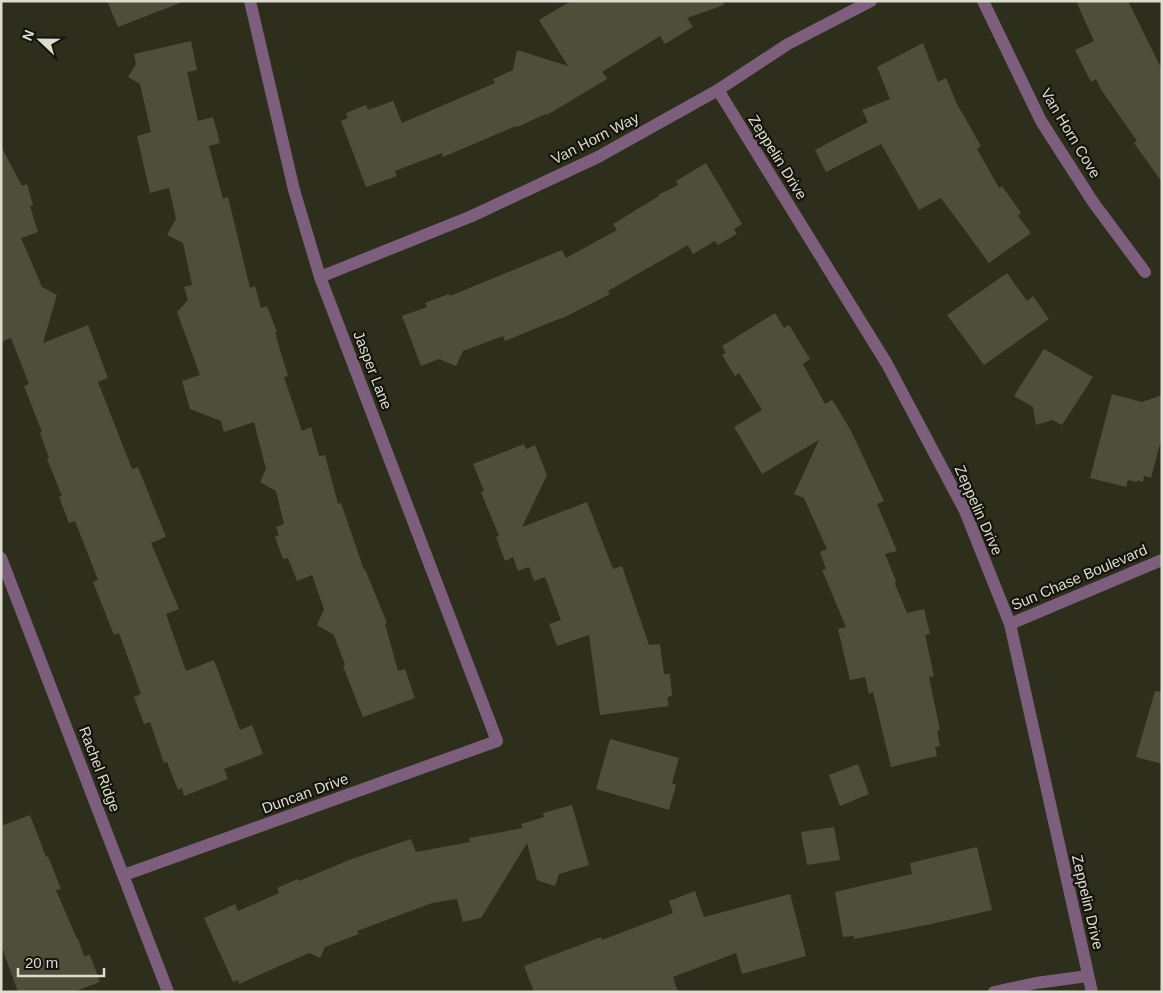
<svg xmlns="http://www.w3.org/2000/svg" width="1163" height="993" font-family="Arial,sans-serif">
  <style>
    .building { fill: #4e4f3b }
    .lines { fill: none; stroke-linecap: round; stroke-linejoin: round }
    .minor { stroke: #7d5f7d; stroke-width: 12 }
    .labels { text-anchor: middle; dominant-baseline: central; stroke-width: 4.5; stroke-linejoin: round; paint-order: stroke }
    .street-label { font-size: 15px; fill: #dcdcd1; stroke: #15150d }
  </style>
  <rect width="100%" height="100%" fill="#2e2e1c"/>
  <!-- building -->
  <g class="building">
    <path d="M 107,1 L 179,1 L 180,3 L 118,27 Z"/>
    <path d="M 573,1 L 723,1 L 724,5 L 687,18 L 693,27 L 665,44 L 660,36 L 602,72 L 607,78 L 607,79 L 547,115 L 546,114 L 517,127 L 516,126 L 443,157 L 442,153 L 395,171 L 397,176 L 366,187 L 341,121 L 348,118 L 346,113 L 366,105 L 368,110 L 393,101 L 402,123 L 495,83 L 493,79 L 513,70 L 517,50 L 568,66 L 539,20 L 564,5 Z"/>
    <path d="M 1076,1 L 1128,1 L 1162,70 L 1162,182 L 1134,143 L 1137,141 L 1102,91 L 1096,79 L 1091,82 L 1075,50 L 1094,41 Z"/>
    <path d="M 191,41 L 197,70 L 187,72 L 198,121 L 213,117 L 220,143 L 209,146 L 223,199 L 228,197 L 250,288 L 255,286 L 261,308 L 267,306 L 277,332 L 275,333 L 288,376 L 284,377 L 302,431 L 311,427 L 319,456 L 325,455 L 338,504 L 341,503 L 364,570 L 365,569 L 387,623 L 385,624 L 398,671 L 405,669 L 415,698 L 363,717 L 343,666 L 345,665 L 334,635 L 317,625 L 324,609 L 312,575 L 297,581 L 288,558 L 283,559 L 275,537 L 279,535 L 276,527 L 284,524 L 276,491 L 260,482 L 266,469 L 254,422 L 224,432 L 221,421 L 190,409 L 182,381 L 200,375 L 177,312 L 188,300 L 184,287 L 192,285 L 183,243 L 167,235 L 176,219 L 169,188 L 150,193 L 137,136 L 151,132 L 140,84 L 128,77 L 136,64 L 134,54 Z"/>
    <path d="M 923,43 L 938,82 L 946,78 L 957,104 L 981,146 L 977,149 L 999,188 L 1002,186 L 1021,213 L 1018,216 L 1031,233 L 989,263 L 941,198 L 919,210 L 881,144 L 826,172 L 815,150 L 868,122 L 862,110 L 890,99 L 877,67 Z"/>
    <path d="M 1,146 L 22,186 L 27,184 L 33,205 L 30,206 L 38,232 L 21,238 L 42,287 L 57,295 L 43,343 L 88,325 L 108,378 L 98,382 L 132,469 L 138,467 L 166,537 L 151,543 L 179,609 L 166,614 L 186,671 L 214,660 L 240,730 L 252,725 L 263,754 L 224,769 L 228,779 L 184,796 L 182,788 L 178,790 L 167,762 L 164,763 L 150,722 L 144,724 L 134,697 L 141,694 L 119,633 L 114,635 L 93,582 L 98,580 L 75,521 L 69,523 L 59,497 L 62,496 L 47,459 L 49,458 L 40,433 L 42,432 L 24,386 L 29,384 L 11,338 L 1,342 Z"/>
    <path d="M 706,163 L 742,224 L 734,229 L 737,234 L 718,245 L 715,241 L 693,254 L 688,245 L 608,291 L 610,294 L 561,319 L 561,318 L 505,341 L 503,336 L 463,351 L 456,366 L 439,359 L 421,366 L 402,316 L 427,307 L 425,303 L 449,294 L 450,296 L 562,250 L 566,258 L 617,230 L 613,224 L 659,196 L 658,195 L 678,185 L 676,181 Z"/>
    <path d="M 1007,273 L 1027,301 L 1033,296 L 1049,319 L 984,365 L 947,315 Z"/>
    <path d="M 775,313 L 784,328 L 789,325 L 810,359 L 803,364 L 825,404 L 832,400 L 835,404 L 851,431 L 884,501 L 877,504 L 897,551 L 885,554 L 896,581 L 895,584 L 907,613 L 924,609 L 930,634 L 925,635 L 934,676 L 929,677 L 940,730 L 937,731 L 940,746 L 935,747 L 937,756 L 891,767 L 873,692 L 869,694 L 865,677 L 850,680 L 838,629 L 846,627 L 822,570 L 826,569 L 820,552 L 827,549 L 804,498 L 794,494 L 819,440 L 762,474 L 734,427 L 762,410 L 739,373 L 735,376 L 722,355 L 726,353 L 722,346 Z"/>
    <path d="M 1044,349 L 1093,377 L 1062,425 L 1052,420 L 1036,425 L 1033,407 L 1014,396 Z"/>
    <path d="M 1112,394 L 1142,402 L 1162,395 L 1162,436 L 1151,478 L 1144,476 L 1143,482 L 1138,480 L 1137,482 L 1128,480 L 1126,487 L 1090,478 Z"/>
    <path d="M 524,444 L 526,449 L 535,445 L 547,475 L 522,527 L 587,502 L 613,569 L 622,566 L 649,645 L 660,644 L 664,674 L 670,674 L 672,696 L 667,697 L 669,706 L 600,715 L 589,635 L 557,646 L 549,624 L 561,620 L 545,577 L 534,581 L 529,567 L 518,571 L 513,557 L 505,561 L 496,537 L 499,536 L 481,492 L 484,491 L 473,464 Z"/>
    <path d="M 1155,691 L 1162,692 L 1162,764 L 1136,757 Z"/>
    <path d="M 610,739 L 679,758 L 672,783 L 676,785 L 669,810 L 596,789 Z"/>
    <path d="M 858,764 L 869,794 L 840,806 L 829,775 Z"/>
    <path d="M 572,805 L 589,865 L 559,874 L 555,886 L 537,880 L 527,843 L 481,918 L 463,922 L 457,899 L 432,903 L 357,931 L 359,934 L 325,947 L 320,958 L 309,953 L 239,984 L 238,980 L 233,982 L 204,918 L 235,904 L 238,911 L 279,893 L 277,888 L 298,879 L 299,881 L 349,860 L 411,839 L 416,852 L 470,842 L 469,838 L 523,828 L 521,824 L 544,817 L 543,813 Z"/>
    <path d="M 30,815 L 46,857 L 48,856 L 61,889 L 56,890 L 77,939 L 78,939 L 84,956 L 90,955 L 100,982 L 73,992 L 18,992 L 1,945 L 1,826 Z"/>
    <path d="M 834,827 L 840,860 L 807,865 L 801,832 Z"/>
    <path d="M 977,847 L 992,910 L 927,925 L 854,939 L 854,936 L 843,937 L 835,892 L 912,874 L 910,863 Z"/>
    <path d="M 695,891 L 704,917 L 790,894 L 806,956 L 742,974 L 736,953 L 673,977 L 678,992 L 534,992 L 524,966 L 601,937 L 602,940 L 673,913 L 669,901 Z"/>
  </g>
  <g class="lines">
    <!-- minor -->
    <g class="minor">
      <path d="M 983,1 L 1041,121 L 1093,202 L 1145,272"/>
      <path d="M 718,90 L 887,364 L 965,511 L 1010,624 L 1092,992"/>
      <path d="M 320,277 L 472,216 L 598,157 L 718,90 L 788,44 L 871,1"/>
      <path d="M 1,558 L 168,992"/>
      <path d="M 1010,624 L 1162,560"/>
      <path d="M 124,875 L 497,741 L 320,277 L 294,190 L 250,1"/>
      <path d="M 994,992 L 1036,983 L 1088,976"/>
    </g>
  </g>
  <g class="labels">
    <!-- street labels -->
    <g class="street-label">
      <text transform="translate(1071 133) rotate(59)">Van Horn Cove</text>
      <text transform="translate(595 138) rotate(-27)">Van Horn Way</text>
      <text transform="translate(778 157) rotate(58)">Zeppelin Drive</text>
      <text transform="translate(373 370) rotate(69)">Jasper Lane</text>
      <text transform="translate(979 510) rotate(66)">Zeppelin Drive</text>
      <text transform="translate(1079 577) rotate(-23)">Sun Chase Boulevard</text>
      <text transform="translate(100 769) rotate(69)">Rachel Ridge</text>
      <text transform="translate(305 793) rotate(-20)">Duncan Drive</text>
      <text transform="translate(1088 902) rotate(77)">Zeppelin Drive</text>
    </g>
  </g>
  <!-- border -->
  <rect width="1163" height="993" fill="none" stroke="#dcdcd1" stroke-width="5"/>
  <!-- north arrow -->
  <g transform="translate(40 40) rotate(292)" stroke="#15150d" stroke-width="4" paint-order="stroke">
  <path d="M0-4L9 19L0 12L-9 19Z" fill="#dcdcd1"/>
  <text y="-8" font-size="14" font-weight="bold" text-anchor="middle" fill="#dcdcd1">N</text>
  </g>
  <!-- scale -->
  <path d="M18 968v8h86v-8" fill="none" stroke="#dcdcd1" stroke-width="2.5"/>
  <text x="25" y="968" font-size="15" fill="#dcdcd1" stroke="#15150d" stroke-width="4" paint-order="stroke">20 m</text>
</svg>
